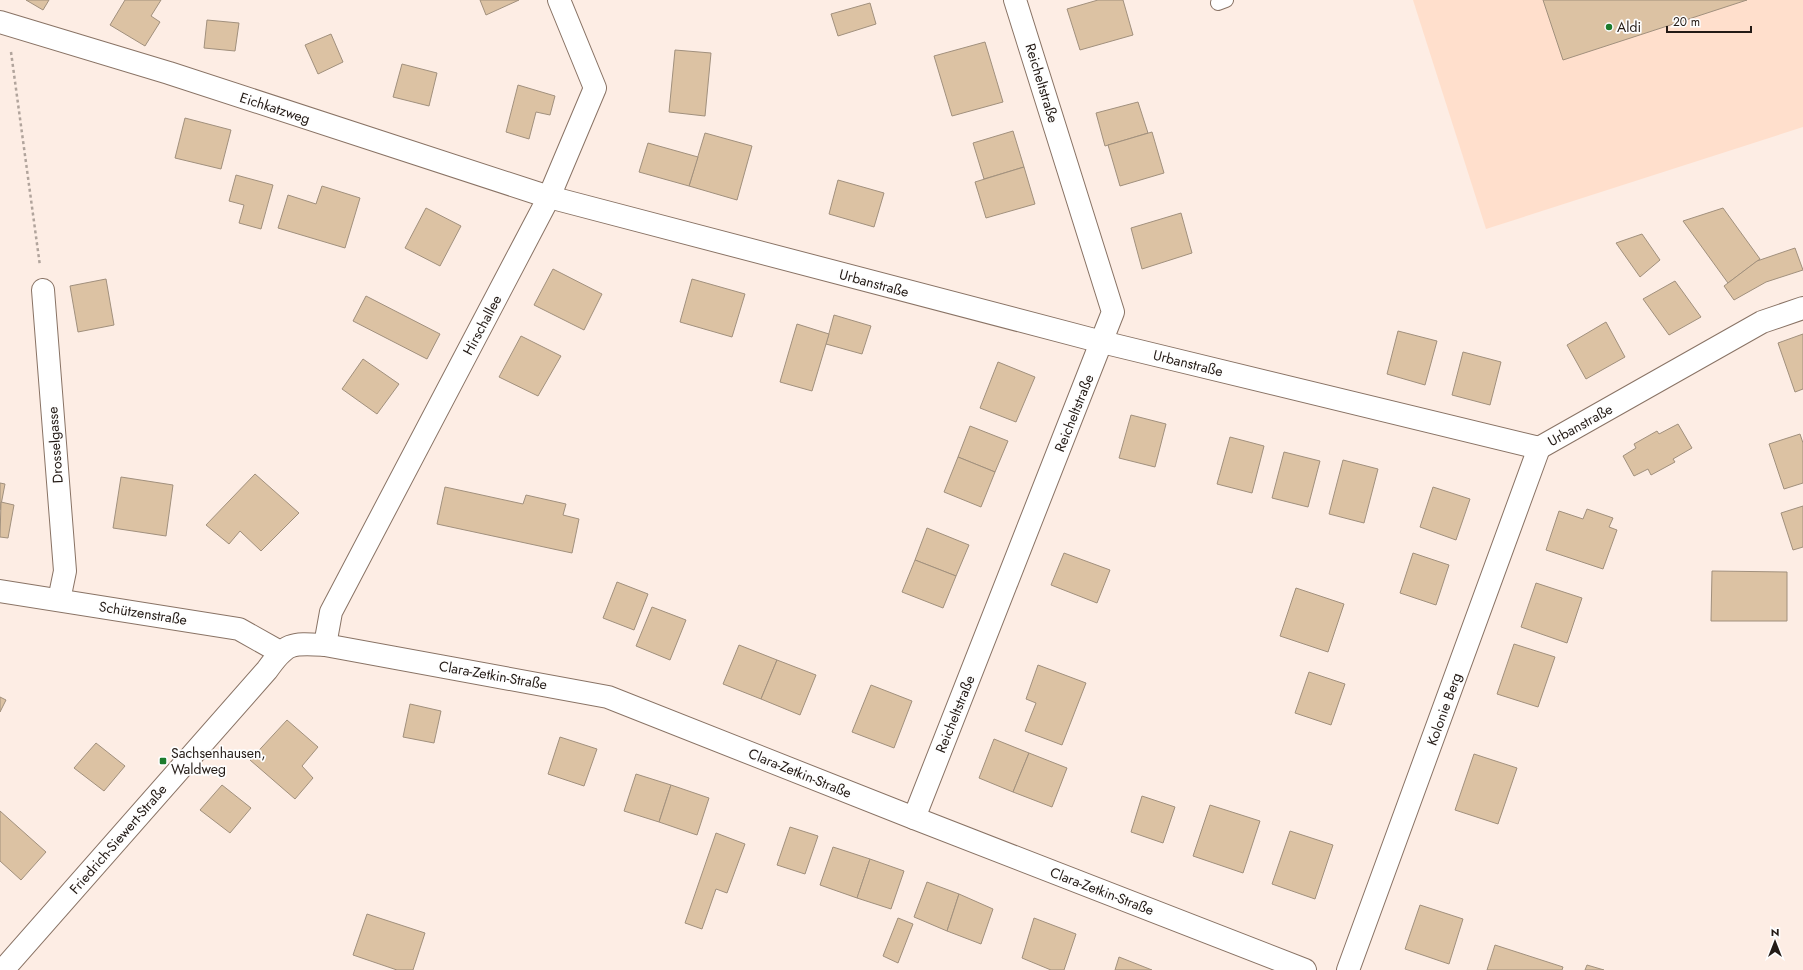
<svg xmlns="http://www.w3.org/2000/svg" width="1803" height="970" font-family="Jost,sans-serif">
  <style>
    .built { fill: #ffdfcc }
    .building { fill: #dcc2a3; stroke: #a1907d }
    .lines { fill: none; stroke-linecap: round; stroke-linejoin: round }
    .lane-casing { stroke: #897365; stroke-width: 16 }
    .street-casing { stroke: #897365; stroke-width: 24 }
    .path { stroke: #b1a49c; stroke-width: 2.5; stroke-dasharray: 3 3; stroke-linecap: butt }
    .lane { stroke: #fff; stroke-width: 14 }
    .street { stroke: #fff; stroke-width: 22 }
    .poi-dot { fill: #1c7b2c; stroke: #fefefe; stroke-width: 1.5 }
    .labels { text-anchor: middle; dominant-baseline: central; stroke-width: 3.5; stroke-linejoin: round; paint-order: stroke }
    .poi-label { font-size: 14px; fill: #231a15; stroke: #fefefe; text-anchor: start }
    .street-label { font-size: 14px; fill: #231a15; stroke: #fefefe }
  </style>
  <rect width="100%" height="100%" fill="#fdede4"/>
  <!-- built -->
  <path class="built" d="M 1413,0 L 1803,0 L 1803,127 L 1486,229 Z"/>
  <!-- building -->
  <g class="building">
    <path d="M 26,0 L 49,0 L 43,10 Z"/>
    <path d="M 125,0 L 161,0 L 151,16 L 160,22 L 145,46 L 110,25 Z"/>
    <path d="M 480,0 L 519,0 L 486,15 Z"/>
    <path d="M 1098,0 L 1123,0 L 1133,35 L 1080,50 L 1067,9 Z"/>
    <path d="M 1543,0 L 1747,0 L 1563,60 Z"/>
    <path d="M 870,3 L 876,24 L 838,36 L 831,14 Z"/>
    <path d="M 207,20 L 239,23 L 235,51 L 204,48 Z"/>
    <path d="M 331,34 L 343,62 L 318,74 L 305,45 Z"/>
    <path d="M 985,42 L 1003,102 L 952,116 L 934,56 Z"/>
    <path d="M 675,50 L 711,53 L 705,116 L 669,112 Z"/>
    <path d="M 402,64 L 437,73 L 429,106 L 393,97 Z"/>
    <path d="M 518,85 L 555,96 L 550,115 L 536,112 L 529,139 L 506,132 Z"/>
    <path d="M 1138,102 L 1148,133 L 1105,146 L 1096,113 Z"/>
    <path d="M 185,118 L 231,130 L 221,169 L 175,158 Z"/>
    <path d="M 1013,131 L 1024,167 L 984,179 L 973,143 Z"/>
    <path d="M 1152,132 L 1164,173 L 1120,186 L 1108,145 Z"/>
    <path d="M 705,133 L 752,146 L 737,200 L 689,186 Z"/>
    <path d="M 648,143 L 698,157 L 689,186 L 639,172 Z"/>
    <path d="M 1024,167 L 1035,204 L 986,218 L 975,182 Z"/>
    <path d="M 236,175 L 273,185 L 261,229 L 239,223 L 244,205 L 229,201 Z"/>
    <path d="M 838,180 L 884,193 L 874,227 L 829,214 Z"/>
    <path d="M 322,186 L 360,198 L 345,248 L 278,228 L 288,195 L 316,204 Z"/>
    <path d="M 426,208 L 461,226 L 440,266 L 405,248 Z"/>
    <path d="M 1723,208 L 1760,259 L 1728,283 L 1683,221 Z"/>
    <path d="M 1181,213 L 1192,253 L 1142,269 L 1131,228 Z"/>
    <path d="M 1642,234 L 1660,260 L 1640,277 L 1616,243 Z"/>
    <path d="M 1795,248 L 1803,270 L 1766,282 L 1734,300 L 1724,286 L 1757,261 Z"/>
    <path d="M 553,269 L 602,294 L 584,330 L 534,305 Z"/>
    <path d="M 106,279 L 114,325 L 78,332 L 70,286 Z"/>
    <path d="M 692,279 L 745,294 L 732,337 L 680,322 Z"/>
    <path d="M 1675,281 L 1701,317 L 1669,335 L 1643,299 Z"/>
    <path d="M 366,296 L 440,334 L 427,359 L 353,321 Z"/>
    <path d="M 834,315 L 871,326 L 862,354 L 826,344 Z"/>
    <path d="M 1606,322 L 1625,357 L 1586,379 L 1567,345 Z"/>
    <path d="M 797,324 L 829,334 L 812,391 L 780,382 Z"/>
    <path d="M 1398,331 L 1437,341 L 1425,385 L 1387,374 Z"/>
    <path d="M 1803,334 L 1803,389 L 1795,392 L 1778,343 Z"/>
    <path d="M 521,336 L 561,356 L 538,396 L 499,377 Z"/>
    <path d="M 1463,352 L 1501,362 L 1490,405 L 1452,395 Z"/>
    <path d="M 363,359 L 399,384 L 377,414 L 342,389 Z"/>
    <path d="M 998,362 L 1035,377 L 1016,422 L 980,408 Z"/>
    <path d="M 1131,415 L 1166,424 L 1155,467 L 1119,458 Z"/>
    <path d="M 1678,424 L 1692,448 L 1673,459 L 1675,462 L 1651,475 L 1648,469 L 1634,476 L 1623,456 L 1636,448 L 1634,444 L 1657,431 L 1659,434 Z"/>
    <path d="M 970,426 L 1008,441 L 995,472 L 958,457 Z"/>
    <path d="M 1800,434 L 1803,443 L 1803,483 L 1784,489 L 1769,444 Z"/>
    <path d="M 1230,437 L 1264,446 L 1252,493 L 1217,484 Z"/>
    <path d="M 1284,452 L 1320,461 L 1308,507 L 1272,498 Z"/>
    <path d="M 958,457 L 995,472 L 981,507 L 944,492 Z"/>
    <path d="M 1343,460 L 1378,469 L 1364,523 L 1329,514 Z"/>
    <path d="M 255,474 L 299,513 L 261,551 L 240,531 L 229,544 L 206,525 Z"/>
    <path d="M 121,477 L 173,485 L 166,536 L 113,528 Z"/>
    <path d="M 0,483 L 5,484 L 0,510 Z"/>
    <path d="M 445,487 L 523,504 L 526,495 L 566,504 L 563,515 L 579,519 L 572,553 L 437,524 Z"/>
    <path d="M 1433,487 L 1470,499 L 1456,540 L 1420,527 Z"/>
    <path d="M 1,502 L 14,505 L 8,538 L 0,537 Z"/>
    <path d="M 1803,506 L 1803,547 L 1793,550 L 1781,513 Z"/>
    <path d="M 1587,509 L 1613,518 L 1609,527 L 1617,530 L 1603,569 L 1546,550 L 1559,511 L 1583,519 Z"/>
    <path d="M 927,528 L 969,545 L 956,576 L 915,560 Z"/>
    <path d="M 1064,553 L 1110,570 L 1097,603 L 1051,585 Z"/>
    <path d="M 1413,553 L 1449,565 L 1436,605 L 1400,593 Z"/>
    <path d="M 915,560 L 956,576 L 943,608 L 902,592 Z"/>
    <path d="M 1712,571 L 1787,572 L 1787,621 L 1711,621 Z"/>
    <path d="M 617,582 L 648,594 L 634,630 L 603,618 Z"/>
    <path d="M 1536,583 L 1582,598 L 1567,643 L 1521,627 Z"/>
    <path d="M 1296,588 L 1344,604 L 1328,652 L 1280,636 Z"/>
    <path d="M 652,607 L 686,620 L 670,660 L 636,646 Z"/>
    <path d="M 1514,644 L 1555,657 L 1538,707 L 1497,694 Z"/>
    <path d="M 739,645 L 777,660 L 761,699 L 723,684 Z"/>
    <path d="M 777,660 L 816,675 L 800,715 L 761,699 Z"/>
    <path d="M 1038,665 L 1086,683 L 1062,745 L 1025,731 L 1036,703 L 1026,699 Z"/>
    <path d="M 1309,672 L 1345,684 L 1331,725 L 1295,713 Z"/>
    <path d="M 871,685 L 912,701 L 894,748 L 852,732 Z"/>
    <path d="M 0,697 L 6,700 L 0,712 Z"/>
    <path d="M 410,704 L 441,711 L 434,743 L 403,737 Z"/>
    <path d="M 287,720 L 318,747 L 302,766 L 313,778 L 295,799 L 250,760 Z"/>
    <path d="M 560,737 L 597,749 L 584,786 L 548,774 Z"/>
    <path d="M 994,739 L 1029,753 L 1013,792 L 979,778 Z"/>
    <path d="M 96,743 L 125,766 L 104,791 L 74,768 Z"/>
    <path d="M 1029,753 L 1067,768 L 1052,807 L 1013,792 Z"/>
    <path d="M 1474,754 L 1517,768 L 1498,824 L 1455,810 Z"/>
    <path d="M 636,774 L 671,785 L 659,822 L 624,811 Z"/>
    <path d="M 222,785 L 251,808 L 230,833 L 200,810 Z"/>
    <path d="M 671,785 L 709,798 L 697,835 L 659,822 Z"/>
    <path d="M 1142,796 L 1175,807 L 1163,843 L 1131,832 Z"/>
    <path d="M 1210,805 L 1260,821 L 1243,873 L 1193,856 Z"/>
    <path d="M 0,811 L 46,852 L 21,880 L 0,861 Z"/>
    <path d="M 790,827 L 818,836 L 805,874 L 777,865 Z"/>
    <path d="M 1290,831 L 1333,845 L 1315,899 L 1272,884 Z"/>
    <path d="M 716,833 L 745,844 L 727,893 L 716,889 L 702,929 L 685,923 Z"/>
    <path d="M 833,847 L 870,859 L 857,898 L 820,885 Z"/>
    <path d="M 870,859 L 904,871 L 891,909 L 857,898 Z"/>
    <path d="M 927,882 L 959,894 L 947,931 L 914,917 Z"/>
    <path d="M 959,894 L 993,909 L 981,944 L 947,931 Z"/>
    <path d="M 1420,905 L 1463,919 L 1449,964 L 1405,949 Z"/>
    <path d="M 367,914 L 425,933 L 413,970 L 397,970 L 353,955 Z"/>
    <path d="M 898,918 L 913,924 L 898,963 L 883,956 Z"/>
    <path d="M 1034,918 L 1076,934 L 1064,970 L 1051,970 L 1022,958 Z"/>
    <path d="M 1495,945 L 1563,967 L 1562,970 L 1487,970 Z"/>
    <path d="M 1119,957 L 1152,970 L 1115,970 Z"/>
    <path d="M 1587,965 L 1604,970 L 1585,970 Z"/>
  </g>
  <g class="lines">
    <defs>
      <path id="lane" d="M 1218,3 L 1226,0"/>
      <g id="street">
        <path d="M 0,22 L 169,73 L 549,197 L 1102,342 L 1539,448 L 1762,322 L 1803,308"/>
        <path d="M 43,290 L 65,571 L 59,600"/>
        <path d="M 0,591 L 239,629 L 280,652"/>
        <path d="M 325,645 L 331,612 L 549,197 L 595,88 L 559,0"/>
        <path d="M 914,818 L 1113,312 L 1015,0"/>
        <path d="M 3,970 L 267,670 C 287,642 291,643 325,645 L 608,697 L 914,818 L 1305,970"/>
        <path d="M 1348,970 L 1539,448"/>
      </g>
    </defs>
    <!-- lane casing -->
    <use href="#lane" class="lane-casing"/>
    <!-- street casing -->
    <use href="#street" class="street-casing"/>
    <!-- path -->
    <path class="path" d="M 11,52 L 40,266"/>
    <!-- lane -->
    <use href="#lane" class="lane"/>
    <!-- street -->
    <use href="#street" class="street"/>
  </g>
  <!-- markers -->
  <g class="poi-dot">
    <circle cx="1609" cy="27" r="4"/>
    <rect x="159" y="757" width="8" height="8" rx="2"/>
  </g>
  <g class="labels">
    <!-- poi labels -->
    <g class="poi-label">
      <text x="1617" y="27">Aldi</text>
      <text x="171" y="753">Sachsenhausen,<tspan x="171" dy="16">Waldweg</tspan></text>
    </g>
    <!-- street labels -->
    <g class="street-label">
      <text transform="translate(1042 83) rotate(73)">Reicheltstraße</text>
      <text transform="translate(275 108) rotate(18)">Eichkatzweg</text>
      <text transform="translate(874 283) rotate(15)">Urbanstraße</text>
      <text transform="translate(482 325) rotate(-62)">Hirschallee</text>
      <text transform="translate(1188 363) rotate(14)">Urbanstraße</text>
      <text transform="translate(1074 413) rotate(-68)">Reicheltstraße</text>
      <text transform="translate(1580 425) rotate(-29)">Urbanstraße</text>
      <text transform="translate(55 445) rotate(-94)">Drosselgasse</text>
      <text transform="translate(143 613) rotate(9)">Schützenstraße</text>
      <text transform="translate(493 675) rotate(10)">Clara-Zetkin-Straße</text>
      <text transform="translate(1444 709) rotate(-70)">Kolonie Berg</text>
      <text transform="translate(955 714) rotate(-68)">Reicheltstraße</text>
      <text transform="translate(800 773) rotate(22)">Clara-Zetkin-Straße</text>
      <text transform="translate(118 839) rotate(-49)">Friedrich-Siewert-Straße</text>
      <text transform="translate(1102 891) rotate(21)">Clara-Zetkin-Straße</text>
    </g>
  </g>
  <!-- north arrow -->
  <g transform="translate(1775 942)" stroke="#fefefe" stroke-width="3" paint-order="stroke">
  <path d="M0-3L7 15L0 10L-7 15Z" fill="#231a15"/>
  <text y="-6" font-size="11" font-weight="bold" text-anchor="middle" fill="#231a15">N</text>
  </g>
  <!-- scale -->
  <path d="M1667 26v6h84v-6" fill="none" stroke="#231a15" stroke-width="2"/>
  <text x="1673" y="26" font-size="12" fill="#231a15" stroke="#fefefe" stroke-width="3" paint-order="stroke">20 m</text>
</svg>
